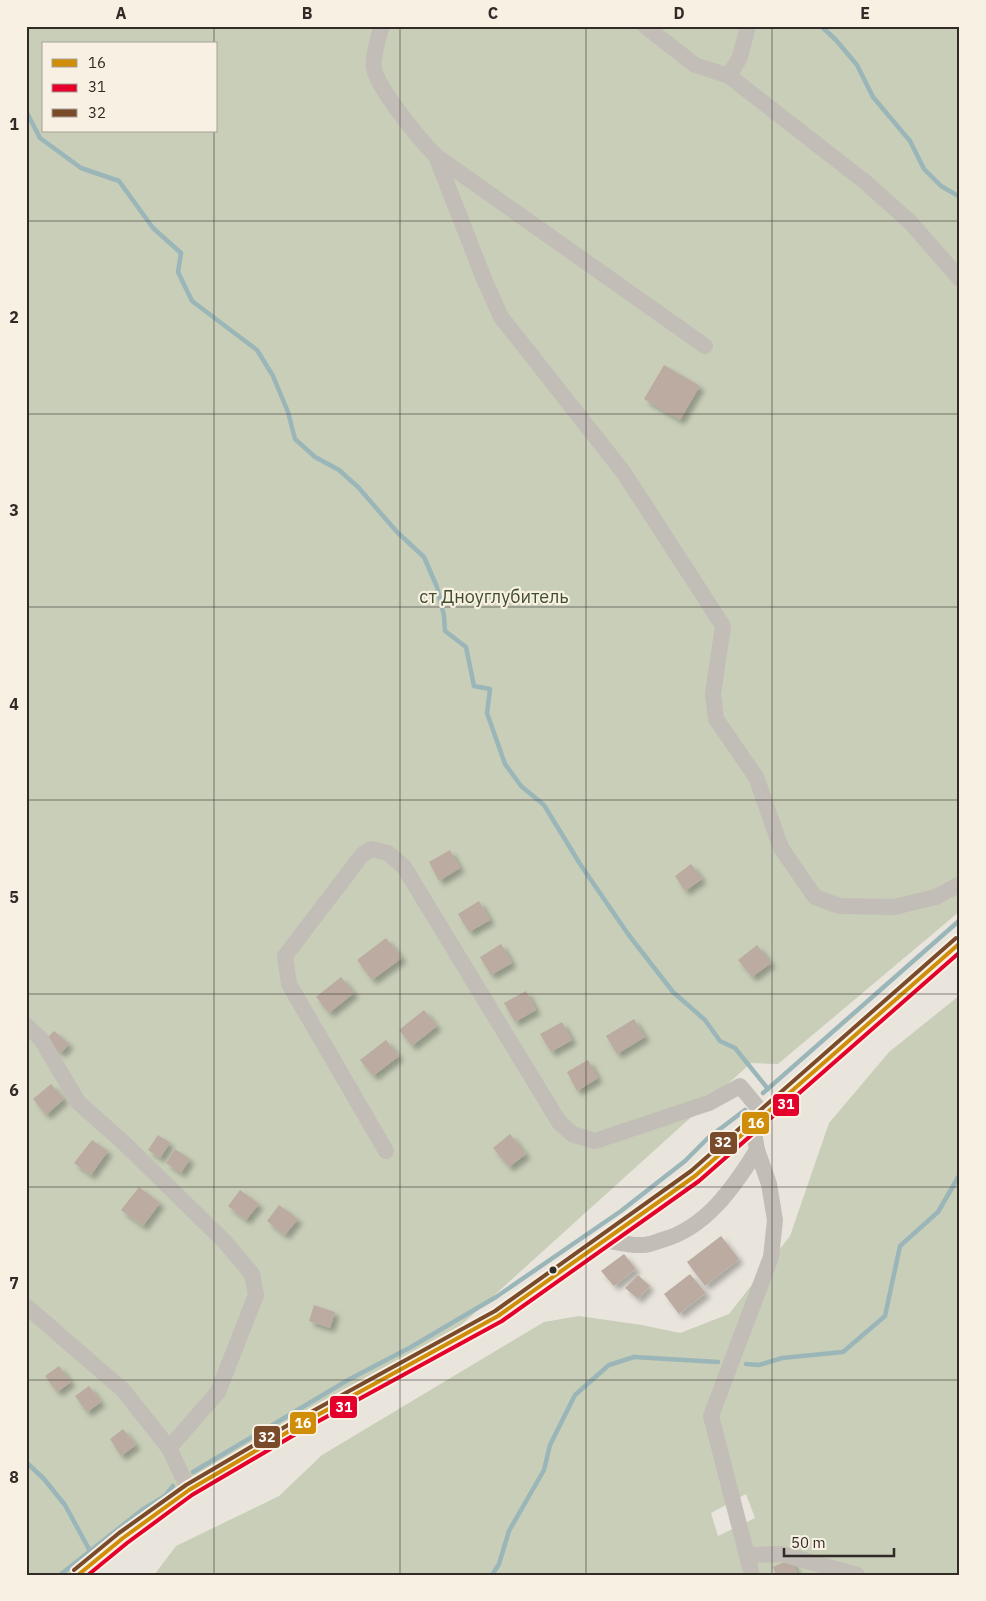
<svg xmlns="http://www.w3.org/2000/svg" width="986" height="1601" font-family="'IBM Plex Sans',sans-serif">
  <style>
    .green { fill: #c8ceb8; fill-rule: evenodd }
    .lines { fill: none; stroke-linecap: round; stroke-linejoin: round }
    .stream { stroke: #9bb6b9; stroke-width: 4.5 }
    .building { fill: #bbaba0; filter: url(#shadow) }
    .minor { stroke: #c2bdb6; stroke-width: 16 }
    .bus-1-casing { stroke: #f7f0e3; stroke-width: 8 }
    .bus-2-casing { stroke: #f7f0e3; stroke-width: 8 }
    .bus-3-casing { stroke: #f7f0e3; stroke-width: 8 }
    .bus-1 { stroke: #d08d08; stroke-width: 4 }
    .bus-2 { stroke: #e4002b; stroke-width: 4 }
    .bus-3 { stroke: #7a4b2a; stroke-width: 4 }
    .grid { fill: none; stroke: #322a26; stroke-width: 1; stroke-opacity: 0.55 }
    .bus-dot { fill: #322a26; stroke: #f7f0e3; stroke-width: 2 }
    .labels { text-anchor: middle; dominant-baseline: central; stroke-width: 4.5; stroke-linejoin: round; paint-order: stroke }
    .park-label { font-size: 18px; fill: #3e4e2b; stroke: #f7f0e3 }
    .line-badge { stroke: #f7f0e3; stroke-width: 2 }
    .badge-label { font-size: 14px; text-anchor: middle; font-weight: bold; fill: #fff }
    .neatline { fill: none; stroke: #322a26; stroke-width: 2 }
    .grid-label { font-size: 16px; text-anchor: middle; font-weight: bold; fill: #322a26 }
  </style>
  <defs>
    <filter id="shadow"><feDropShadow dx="4.5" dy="4.5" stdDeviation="2.5" flood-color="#0004"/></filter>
  </defs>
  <rect width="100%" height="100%" fill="#e9e5dd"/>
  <!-- green -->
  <g class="green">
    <path d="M 26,26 L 960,26 L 960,911 L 778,1064 L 751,1063 L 458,1328 L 187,1486 L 78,1575 L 26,1575 ZM 44,44 L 216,44 L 216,131 L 44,131 Z"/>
    <path d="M 960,995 L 960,1575 L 154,1575 L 176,1546 L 279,1496 L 322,1455 L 544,1322 L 579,1316 L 642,1325 L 680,1333 L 729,1314 L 790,1236 L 829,1123 L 889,1052 ZM 746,1494 L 755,1518 L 718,1536 L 711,1513 Z"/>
  </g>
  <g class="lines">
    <!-- stream -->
    <g class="stream">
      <path d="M 821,26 L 836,40 L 857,65 L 873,97 L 910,141 L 924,169 L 941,186 L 960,197"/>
      <path d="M 26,111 L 40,138 L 81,168 L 119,181 L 153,228 L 181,253 L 178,272 L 192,301 L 257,350 L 273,376 L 288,412 L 295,439 L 315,457 L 339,470 L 358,487 L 397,532 L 424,557 L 437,587 L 444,616 L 445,631 L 466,647 L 474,686 L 490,689 L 487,713 L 505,764 L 521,786 L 544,805 L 580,864 L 628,934 L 673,992 L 705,1020 L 720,1041 L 735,1048 L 768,1089"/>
      <path d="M 763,1093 L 960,920"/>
      <path d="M 746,1364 L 759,1365 L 782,1358 L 843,1352 L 885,1316 L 900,1246 L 938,1212 L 960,1174"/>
      <path d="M 26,1462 L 44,1479 L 65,1505 L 90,1551"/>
      <path d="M 193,1472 L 348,1380 L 411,1347 L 496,1297 L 621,1211 L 685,1161 L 708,1138 L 745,1110"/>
      <path d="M 60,1575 L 142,1510 L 165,1496 L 173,1486"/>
      <path d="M 492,1575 L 499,1564 L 509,1531 L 544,1470 L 550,1445 L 575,1395 L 609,1365 L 634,1357 L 718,1362"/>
    </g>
  </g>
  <!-- building -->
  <g class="building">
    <path d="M 664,365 L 700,386 L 680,420 L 644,399 Z"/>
    <path d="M 450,850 L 460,868 L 439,881 L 429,862 Z"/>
    <path d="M 691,864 L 702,879 L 685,891 L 675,876 Z"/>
    <path d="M 479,901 L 490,920 L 469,932 L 458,914 Z"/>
    <path d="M 386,938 L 402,958 L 372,980 L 357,960 Z"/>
    <path d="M 501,944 L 512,963 L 491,975 L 480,957 Z"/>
    <path d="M 757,945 L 771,963 L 752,977 L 738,960 Z"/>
    <path d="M 341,977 L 354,993 L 329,1013 L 316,997 Z"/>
    <path d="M 526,991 L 536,1010 L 515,1022 L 504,1003 Z"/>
    <path d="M 424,1010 L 437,1026 L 412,1046 L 399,1030 Z"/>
    <path d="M 634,1019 L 645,1037 L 617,1054 L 606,1036 Z"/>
    <path d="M 562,1022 L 572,1040 L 551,1052 L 540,1034 Z"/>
    <path d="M 54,1031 L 69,1044 L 61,1053 L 45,1040 Z"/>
    <path d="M 386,1040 L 399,1056 L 373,1076 L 360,1060 Z"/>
    <path d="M 588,1060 L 598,1078 L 577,1091 L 567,1072 Z"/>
    <path d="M 51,1084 L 64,1099 L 46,1115 L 33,1099 Z"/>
    <path d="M 510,1134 L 526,1154 L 509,1167 L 493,1148 Z"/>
    <path d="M 158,1135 L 170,1143 L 160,1158 L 148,1150 Z"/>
    <path d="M 92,1140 L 108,1151 L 91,1175 L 74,1163 Z"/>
    <path d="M 175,1149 L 190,1159 L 181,1173 L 166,1163 Z"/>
    <path d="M 139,1187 L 160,1203 L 143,1226 L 121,1210 Z"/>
    <path d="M 240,1190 L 259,1204 L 246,1220 L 228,1206 Z"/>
    <path d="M 279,1205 L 298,1219 L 285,1235 L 267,1221 Z"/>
    <path d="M 721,1236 L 739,1259 L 705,1286 L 687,1262 Z"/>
    <path d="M 624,1254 L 636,1269 L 614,1286 L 601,1271 Z"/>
    <path d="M 690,1274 L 706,1293 L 679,1314 L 664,1294 Z"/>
    <path d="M 638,1275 L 650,1286 L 638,1299 L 625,1288 Z"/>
    <path d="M 314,1305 L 335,1312 L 330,1328 L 309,1321 Z"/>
    <path d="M 59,1366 L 71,1382 L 57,1392 L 45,1376 Z"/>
    <path d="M 89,1386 L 101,1402 L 87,1412 L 75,1396 Z"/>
    <path d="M 123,1429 L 136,1445 L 121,1456 L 110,1439 Z"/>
    <path d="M 791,1559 L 798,1575 L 776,1575 L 773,1567 Z"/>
  </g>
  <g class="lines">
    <!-- minor -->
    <g class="minor">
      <path d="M 382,26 C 379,33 372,61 374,68 C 377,88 421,141 436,156 L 705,346"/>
      <path d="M 645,26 L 695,65 L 729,76 L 864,181 L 910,222 L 960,279"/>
      <path d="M 729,76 L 740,57 L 748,26"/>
      <path d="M 436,156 L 484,279 L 501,317 L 624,473 L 723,626 L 713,694 L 716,719 L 756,777 L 781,848 L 815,897 L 839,906 L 894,907 L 936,897 L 960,884"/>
      <path d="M 26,1025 L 41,1039 L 78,1102 L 125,1144 L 224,1241 L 252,1274 L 256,1295 L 218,1392 L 169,1448"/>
      <path d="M 386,1151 L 289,984 L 285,956 L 362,855 L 371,849 L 388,853 L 404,867 L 559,1122 L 572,1134 L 595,1141 L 709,1103 L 740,1086 L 765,1116"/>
      <path d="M 605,1240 C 617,1242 631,1246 643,1245 C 649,1245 656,1242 662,1240 C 706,1228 734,1187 757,1150"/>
      <path d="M 26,1306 L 123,1390 L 169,1448 L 189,1490"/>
      <path d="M 748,1555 L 782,1554 L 857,1575"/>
      <path d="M 78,1575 L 123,1538 L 189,1490 L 303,1423 L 498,1316 L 695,1176 L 960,943"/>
      <path d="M 752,1575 L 711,1416 L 771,1257 L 775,1220 L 769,1184 L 757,1150 L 753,1126"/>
    </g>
    <defs>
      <path id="bus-1" d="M 78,1575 L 123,1538 L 189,1490 L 303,1423 L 498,1316 L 695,1176 L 960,943"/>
      <path id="bus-2" d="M 88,1575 L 127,1543 L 192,1495 L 306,1428 L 502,1321 L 699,1181 L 960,952"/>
      <path id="bus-3" d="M 74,1570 L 119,1533 L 186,1485 L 300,1418 L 495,1311 L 691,1171 L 956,938"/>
    </defs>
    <!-- bus-1 casing -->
    <use href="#bus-1" class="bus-1-casing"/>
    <!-- bus-2 casing -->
    <use href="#bus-2" class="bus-2-casing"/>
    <!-- bus-3 casing -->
    <use href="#bus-3" class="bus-3-casing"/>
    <!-- bus-1 -->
    <use href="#bus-1" class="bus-1"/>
    <!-- bus-2 -->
    <use href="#bus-2" class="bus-2"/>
    <!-- bus-3 -->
    <use href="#bus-3" class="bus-3"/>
  </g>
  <!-- grid -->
  <path class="grid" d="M 214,26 L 214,44M 400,26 L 400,1575M 586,26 L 586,1575M 772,26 L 772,1575M 214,131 L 214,1575M 26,221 L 960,221M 26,414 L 960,414M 26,607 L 960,607M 26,800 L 960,800M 26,994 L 960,994M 26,1187 L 960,1187M 26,1380 L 960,1380"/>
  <!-- markers -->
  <circle class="bus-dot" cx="553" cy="1270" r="4.5"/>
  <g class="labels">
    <!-- park labels -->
    <g class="park-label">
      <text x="494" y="596">ст Дноуглубитель</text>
    </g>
  </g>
  <g class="line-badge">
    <rect x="772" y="1093" width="28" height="24" rx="5" fill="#e4002b"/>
    <rect x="741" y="1111" width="29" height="24" rx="5" fill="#d08d08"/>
    <rect x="709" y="1131" width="29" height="24" rx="5" fill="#7a4b2a"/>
    <rect x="329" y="1395" width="29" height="24" rx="5" fill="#e4002b"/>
    <rect x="289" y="1411" width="28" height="24" rx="5" fill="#d08d08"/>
    <rect x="253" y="1425" width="28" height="24" rx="5" fill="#7a4b2a"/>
  </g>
  <g class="badge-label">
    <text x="786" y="1109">31</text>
    <text x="756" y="1128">16</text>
    <text x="723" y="1147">32</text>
    <text x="344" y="1412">31</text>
    <text x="303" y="1428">16</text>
    <text x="267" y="1442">32</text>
  </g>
  <!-- border -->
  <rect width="986" height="1601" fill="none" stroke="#f7f0e3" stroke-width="55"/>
  <!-- legend -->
  <rect x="42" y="42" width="175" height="90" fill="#f7f0e3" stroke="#a8a197"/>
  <rect x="52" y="59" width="25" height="8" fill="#d08d08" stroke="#a8a197"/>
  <text x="88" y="68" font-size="15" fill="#322a26">16</text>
  <rect x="52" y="84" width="25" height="8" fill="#e4002b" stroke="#a8a197"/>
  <text x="88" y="92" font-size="15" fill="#322a26">31</text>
  <rect x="52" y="109" width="25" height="8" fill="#7a4b2a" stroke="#a8a197"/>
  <text x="88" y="118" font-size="15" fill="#322a26">32</text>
  <!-- scale -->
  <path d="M784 1548v8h110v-8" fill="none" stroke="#322a26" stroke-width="2.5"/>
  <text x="791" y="1548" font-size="15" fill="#322a26" stroke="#f7f0e3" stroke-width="4" paint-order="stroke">50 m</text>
  <rect x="28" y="28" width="930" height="1546" class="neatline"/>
  <g class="grid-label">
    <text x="121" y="19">A</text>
    <text x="307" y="19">B</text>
    <text x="493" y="19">C</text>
    <text x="679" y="19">D</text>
    <text x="865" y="19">E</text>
    <text x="14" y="130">1</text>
    <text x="14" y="323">2</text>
    <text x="14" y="516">3</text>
    <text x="14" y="710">4</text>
    <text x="14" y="903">5</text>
    <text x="14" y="1096">6</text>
    <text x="14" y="1289">7</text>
    <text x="14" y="1483">8</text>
  </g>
</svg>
